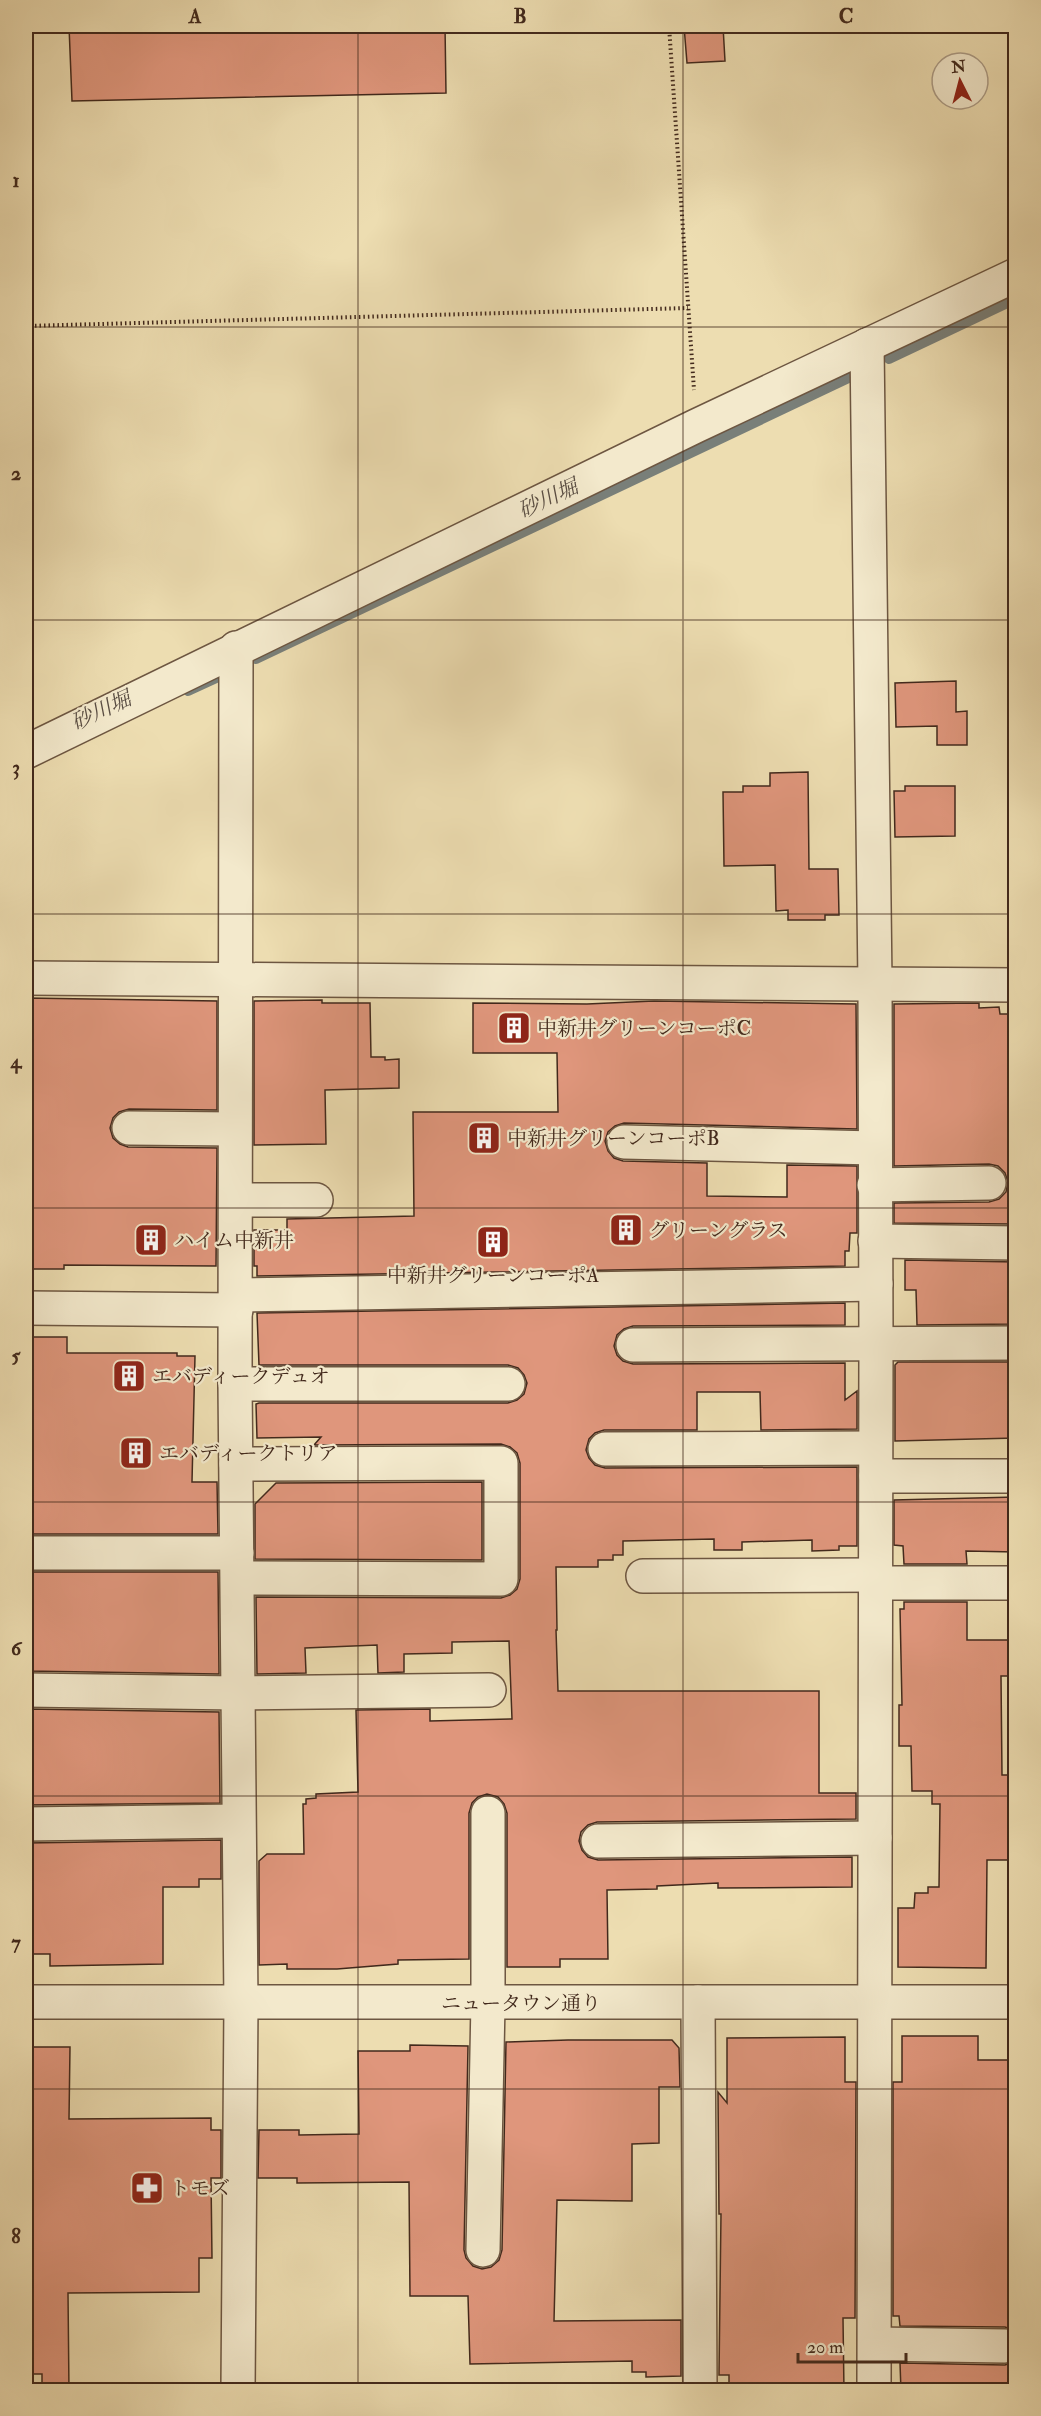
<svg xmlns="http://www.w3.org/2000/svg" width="1041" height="2416" font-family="'IM FELL Double Pica','Noto Serif JP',serif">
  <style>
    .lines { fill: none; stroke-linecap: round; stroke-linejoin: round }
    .stream { stroke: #797f79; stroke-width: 10 }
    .building { fill: #df967c; stroke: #42291c; stroke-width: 1.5 }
    .minor-casing { stroke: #6d5641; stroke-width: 36 }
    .path { stroke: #42291c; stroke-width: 4; stroke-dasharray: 1.5 3; stroke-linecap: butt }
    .minor { stroke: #f3e9cc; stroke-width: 33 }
    .grid { fill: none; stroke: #42291c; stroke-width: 1.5; stroke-opacity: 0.55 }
    .labels { text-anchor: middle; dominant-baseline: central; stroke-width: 4.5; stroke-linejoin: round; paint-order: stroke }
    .poi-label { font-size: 20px; fill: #42291c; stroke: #f3e9cc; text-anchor: start }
    .street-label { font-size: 20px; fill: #42291c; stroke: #f3e9cc }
    .water-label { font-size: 21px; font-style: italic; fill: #594d43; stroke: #f3e9cc }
    .neatline { fill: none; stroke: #42291c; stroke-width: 2 }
    .grid-label { font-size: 20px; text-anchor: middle; font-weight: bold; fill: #42291c }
  </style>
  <rect width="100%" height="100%" fill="#edddb1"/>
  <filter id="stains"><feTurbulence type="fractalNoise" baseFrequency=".00333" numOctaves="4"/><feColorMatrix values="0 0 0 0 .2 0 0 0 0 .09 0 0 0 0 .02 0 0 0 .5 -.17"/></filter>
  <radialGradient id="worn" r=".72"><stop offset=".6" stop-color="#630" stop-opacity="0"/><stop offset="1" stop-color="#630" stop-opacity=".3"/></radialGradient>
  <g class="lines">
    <!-- stream -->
    <g class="stream">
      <path d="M 889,359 L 1016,299"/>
      <path d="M 256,659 L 857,374"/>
      <path d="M 188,691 L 225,674"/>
    </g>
  </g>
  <!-- building -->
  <g class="building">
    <path d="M 69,26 L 445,26 L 446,93 L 72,101 Z"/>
    <path d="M 684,26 L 723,26 L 725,61 L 687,63 Z"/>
    <path d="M 956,681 L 956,712 L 967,711 L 967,745 L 937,745 L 937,726 L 896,727 L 895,683 Z"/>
    <path d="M 808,772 L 809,869 L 838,869 L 839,915 L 825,915 L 825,920 L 788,920 L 788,910 L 776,911 L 775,865 L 724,866 L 723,792 L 743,792 L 743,786 L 770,786 L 770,773 Z"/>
    <path d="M 905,786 L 955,786 L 955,836 L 895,837 L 894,791 L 905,791 Z"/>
    <path d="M 26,998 L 217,1001 L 217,1110 L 129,1109 L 119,1112 L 113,1118 L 110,1128 L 113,1138 L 120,1144 L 128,1147 L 217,1148 L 216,1266 L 64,1265 L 64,1269 L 28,1269 L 28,1251 L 26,1251 Z"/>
    <path d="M 322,1000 L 322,1003 L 370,1003 L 371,1057 L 385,1057 L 385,1060 L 399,1059 L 399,1088 L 325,1090 L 326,1144 L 254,1145 L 254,1001 Z"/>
    <path d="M 654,1001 L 856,1004 L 857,1129 L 624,1123 L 615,1126 L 608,1132 L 605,1141 L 608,1151 L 614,1158 L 623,1161 L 707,1163 L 707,1196 L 787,1197 L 787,1165 L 857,1166 L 857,1233 L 850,1233 L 849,1251 L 845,1251 L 845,1266 L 257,1276 L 257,1266 L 254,1266 L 254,1230 L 287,1230 L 287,1219 L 414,1216 L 413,1112 L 558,1112 L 557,1053 L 473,1053 L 473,1003 L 587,1004 Z"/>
    <path d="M 979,1003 L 979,1008 L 999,1007 L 1000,1014 L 1013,1014 L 1013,1021 L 1016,1021 L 1016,1224 L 894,1223 L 894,1203 L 989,1202 L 999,1199 L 1006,1192 L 1008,1182 L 1005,1173 L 998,1166 L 989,1164 L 894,1166 L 894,1004 Z"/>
    <path d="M 905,1260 L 1016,1262 L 1016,1324 L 917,1325 L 916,1290 L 905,1290 Z"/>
    <path d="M 845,1303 L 845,1325 L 633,1326 L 624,1329 L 617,1335 L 614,1346 L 617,1355 L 623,1361 L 633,1364 L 845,1363 L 845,1400 L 857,1391 L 857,1429 L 761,1430 L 760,1392 L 697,1392 L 697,1430 L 604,1430 L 595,1433 L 589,1439 L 586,1450 L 589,1458 L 595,1465 L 605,1468 L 857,1467 L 857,1546 L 839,1546 L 839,1550 L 812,1551 L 812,1540 L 742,1542 L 742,1550 L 714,1550 L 714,1539 L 623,1541 L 623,1555 L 613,1555 L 613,1560 L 598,1560 L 598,1567 L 556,1567 L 557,1630 L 556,1630 L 558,1691 L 819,1691 L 819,1793 L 856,1793 L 856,1819 L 597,1822 L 588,1825 L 581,1832 L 579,1841 L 582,1850 L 588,1857 L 598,1860 L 852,1857 L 852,1887 L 718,1888 L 718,1883 L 657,1886 L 657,1889 L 607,1890 L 608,1959 L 560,1959 L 560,1967 L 507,1967 L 507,1813 L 504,1804 L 498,1797 L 487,1794 L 478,1797 L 472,1803 L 469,1813 L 469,1959 L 398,1960 L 398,1964 L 337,1969 L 287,1969 L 287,1964 L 259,1965 L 259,1861 L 267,1854 L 304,1854 L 303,1804 L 306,1804 L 306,1799 L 316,1798 L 316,1794 L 358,1792 L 356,1710 L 430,1709 L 430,1721 L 512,1719 L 509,1641 L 452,1642 L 452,1653 L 404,1654 L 404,1672 L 378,1673 L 377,1645 L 305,1648 L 306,1673 L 257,1674 L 256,1597 L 501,1598 L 510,1595 L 517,1589 L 520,1579 L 520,1463 L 517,1453 L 510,1447 L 501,1444 L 314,1445 L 321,1437 L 257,1438 L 256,1404 L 259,1403 L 508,1403 L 517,1400 L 524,1394 L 527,1383 L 524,1375 L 518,1368 L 508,1365 L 259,1365 L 257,1313 Z"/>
    <path d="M 26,1337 L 67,1337 L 67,1353 L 177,1353 L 177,1356 L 195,1356 L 192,1482 L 217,1482 L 218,1534 L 26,1534 Z"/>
    <path d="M 898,1362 L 1016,1362 L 1016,1438 L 895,1441 L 895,1365 Z"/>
    <path d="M 482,1482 L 482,1560 L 255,1559 L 255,1504 L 276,1483 Z"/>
    <path d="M 1016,1497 L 1016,1552 L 966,1551 L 967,1564 L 904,1564 L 903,1546 L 894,1545 L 894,1500 Z"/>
    <path d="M 26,1572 L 218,1572 L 219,1674 L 26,1671 Z"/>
    <path d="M 904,1602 L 967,1602 L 967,1640 L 1016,1640 L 1016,1676 L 1001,1676 L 1002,1775 L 1009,1775 L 1008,1801 L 1016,1801 L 1016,1860 L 987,1860 L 986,1968 L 898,1967 L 898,1908 L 914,1908 L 915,1893 L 928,1893 L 928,1887 L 939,1887 L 940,1804 L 932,1804 L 932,1791 L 912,1791 L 911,1746 L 899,1746 L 899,1705 L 902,1705 L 900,1609 L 904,1609 Z"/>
    <path d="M 26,1709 L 219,1712 L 220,1803 L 26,1805 Z"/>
    <path d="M 221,1840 L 221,1879 L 199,1879 L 199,1887 L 163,1887 L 163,1964 L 50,1966 L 50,1954 L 26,1954 L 26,1843 Z"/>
    <path d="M 902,2036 L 978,2036 L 978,2060 L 1016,2060 L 1016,2331 L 1005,2327 L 900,2326 L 899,2316 L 893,2316 L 893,2082 L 902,2082 Z"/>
    <path d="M 845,2037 L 845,2082 L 856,2082 L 855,2318 L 843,2318 L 844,2391 L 729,2391 L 729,2375 L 719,2375 L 721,2214 L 719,2214 L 718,2092 L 727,2103 L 727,2038 Z"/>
    <path d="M 568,2040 L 672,2040 L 679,2048 L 680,2087 L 659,2087 L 659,2143 L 632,2144 L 632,2201 L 557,2200 L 554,2321 L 681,2320 L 681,2376 L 646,2377 L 646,2372 L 632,2372 L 632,2361 L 470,2364 L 468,2296 L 410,2296 L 409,2182 L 297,2183 L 297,2178 L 258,2178 L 259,2130 L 299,2130 L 299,2135 L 359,2134 L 358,2051 L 410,2051 L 410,2045 L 468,2046 L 464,2250 L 466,2258 L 473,2266 L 482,2269 L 491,2267 L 499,2260 L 502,2250 L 506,2042 Z"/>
    <path d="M 30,2047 L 70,2047 L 69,2119 L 211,2118 L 211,2130 L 221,2130 L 221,2178 L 211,2178 L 212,2258 L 199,2258 L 199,2292 L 68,2293 L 69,2391 L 42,2391 L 42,2374 L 26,2374 L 26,2050 L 30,2050 Z"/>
    <path d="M 1016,2361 L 1016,2391 L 901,2391 L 900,2363 L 1005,2365 Z"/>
  </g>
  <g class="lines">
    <defs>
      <g id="minor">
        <path d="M 867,345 L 875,983 L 876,1344 L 874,2390"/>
        <path d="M 236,648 L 235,1384 L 241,2003 L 238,2390"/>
        <path d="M 26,752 L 696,426 L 1016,275"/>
        <path d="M 26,978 L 1016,985"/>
        <path d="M 129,1128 L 234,1129"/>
        <path d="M 624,1142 L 874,1148"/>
        <path d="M 874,1185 L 989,1183"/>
        <path d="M 236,1200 L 316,1200"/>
        <path d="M 875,1241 L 1016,1243"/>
        <path d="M 236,1295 L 876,1284"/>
        <path d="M 26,1308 L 236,1310"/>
        <path d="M 633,1345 L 1016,1343"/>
        <path d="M 235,1384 L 508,1384"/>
        <path d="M 605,1449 L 875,1448"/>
        <path d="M 236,1464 L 501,1463 L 501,1579 L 238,1578"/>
        <path d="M 876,1476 L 1016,1476"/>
        <path d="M 26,1553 L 237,1553"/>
        <path d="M 643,1576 L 876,1575"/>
        <path d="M 876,1583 L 1016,1583"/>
        <path d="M 26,1690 L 237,1693 L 489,1690"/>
        <path d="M 26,1824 L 238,1821"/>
        <path d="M 598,1841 L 875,1838"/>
        <path d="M 26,2002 L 1016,2002"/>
        <path d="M 698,2002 L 700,2390"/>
        <path d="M 483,2250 L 488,2003 L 488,1813"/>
        <path d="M 875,2344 L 1005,2346"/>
      </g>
    </defs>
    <!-- minor casing -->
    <use href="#minor" class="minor-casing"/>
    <!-- path -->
    <g class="path">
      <path d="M 669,26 L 694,390"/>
      <path d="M 26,326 L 688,308"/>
    </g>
    <!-- minor -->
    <use href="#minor" class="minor"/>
  </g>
  <!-- grid -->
  <path class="grid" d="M 358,26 L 358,2390M 683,26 L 683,2390M 26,327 L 1016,327M 26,620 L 1016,620M 26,914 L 1016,914M 26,1208 L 1016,1208M 26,1502 L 1016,1502M 26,1796 L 1016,1796M 26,2089 L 1016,2089"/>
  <!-- icons -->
  <defs>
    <symbol id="building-square" viewBox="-11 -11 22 22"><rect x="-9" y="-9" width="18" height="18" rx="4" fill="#8f2418" stroke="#f3e9cc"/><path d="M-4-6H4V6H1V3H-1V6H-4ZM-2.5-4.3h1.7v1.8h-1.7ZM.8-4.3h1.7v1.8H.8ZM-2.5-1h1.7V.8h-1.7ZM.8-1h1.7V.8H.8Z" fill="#fff"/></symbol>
    <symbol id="pharmacy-square" viewBox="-11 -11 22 22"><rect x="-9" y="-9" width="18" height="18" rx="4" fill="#8f2418" stroke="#f3e9cc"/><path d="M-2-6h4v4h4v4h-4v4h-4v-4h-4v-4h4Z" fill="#fff"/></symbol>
  </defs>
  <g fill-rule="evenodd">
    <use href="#building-square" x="495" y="1009" width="38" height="38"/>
    <use href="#building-square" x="465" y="1119" width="38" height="38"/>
    <use href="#building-square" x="607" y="1211" width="38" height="38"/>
    <use href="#building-square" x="132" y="1221" width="38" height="38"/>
    <use href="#building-square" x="474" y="1223" width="38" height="38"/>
    <use href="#building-square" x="110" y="1357" width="38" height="38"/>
    <use href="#building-square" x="117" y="1434" width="38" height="38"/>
    <use href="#pharmacy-square" x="128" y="2169" width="38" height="38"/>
  </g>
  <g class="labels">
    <!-- poi labels -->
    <g class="poi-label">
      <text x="537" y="1028">中新井グリーンコーポC</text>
      <text x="507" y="1138">中新井グリーンコーポB</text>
      <text x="649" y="1230">グリーングラス</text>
      <text x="174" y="1240">ハイム中新井</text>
      <text x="493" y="1275" text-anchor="middle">中新井グリーンコーポA</text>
      <text x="152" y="1376">エバディークデュオ</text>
      <text x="159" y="1453">エバディークトリア</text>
      <text x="170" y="2188">トモズ</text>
    </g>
    <!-- street labels -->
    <g class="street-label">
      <text x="521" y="2003">ニュータウン通り</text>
    </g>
    <!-- water labels -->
    <g class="water-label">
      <text transform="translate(548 499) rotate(-25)">砂川堀</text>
      <text transform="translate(101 711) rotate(-25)">砂川堀</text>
    </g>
  </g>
  <!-- margin -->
  <rect width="1041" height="2416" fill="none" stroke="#edddb1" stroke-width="66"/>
  <!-- north arrow -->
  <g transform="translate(960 81) rotate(354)"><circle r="28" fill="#f3e9cc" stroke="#ac9c86" stroke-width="1.5"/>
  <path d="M0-4.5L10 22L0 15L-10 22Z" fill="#8f2418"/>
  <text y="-9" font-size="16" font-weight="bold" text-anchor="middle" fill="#42291c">N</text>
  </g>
  <!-- scale -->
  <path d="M798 2353v9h108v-9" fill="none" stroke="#42291c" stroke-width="3"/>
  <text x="807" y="2353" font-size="18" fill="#42291c" stroke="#f3e9cc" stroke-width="4.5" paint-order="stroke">20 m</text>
  <rect x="33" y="33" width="975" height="2350" class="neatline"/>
  <g class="grid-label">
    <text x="195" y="23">A</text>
    <text x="520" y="23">B</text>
    <text x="846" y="23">C</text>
    <text x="16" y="187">1</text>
    <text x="16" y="480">2</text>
    <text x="16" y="774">3</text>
    <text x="16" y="1068">4</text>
    <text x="16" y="1362">5</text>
    <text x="16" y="1655">6</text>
    <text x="16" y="1949">7</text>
    <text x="16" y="2243">8</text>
  </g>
  <rect width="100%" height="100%" filter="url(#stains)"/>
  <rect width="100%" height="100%" fill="url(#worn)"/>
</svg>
